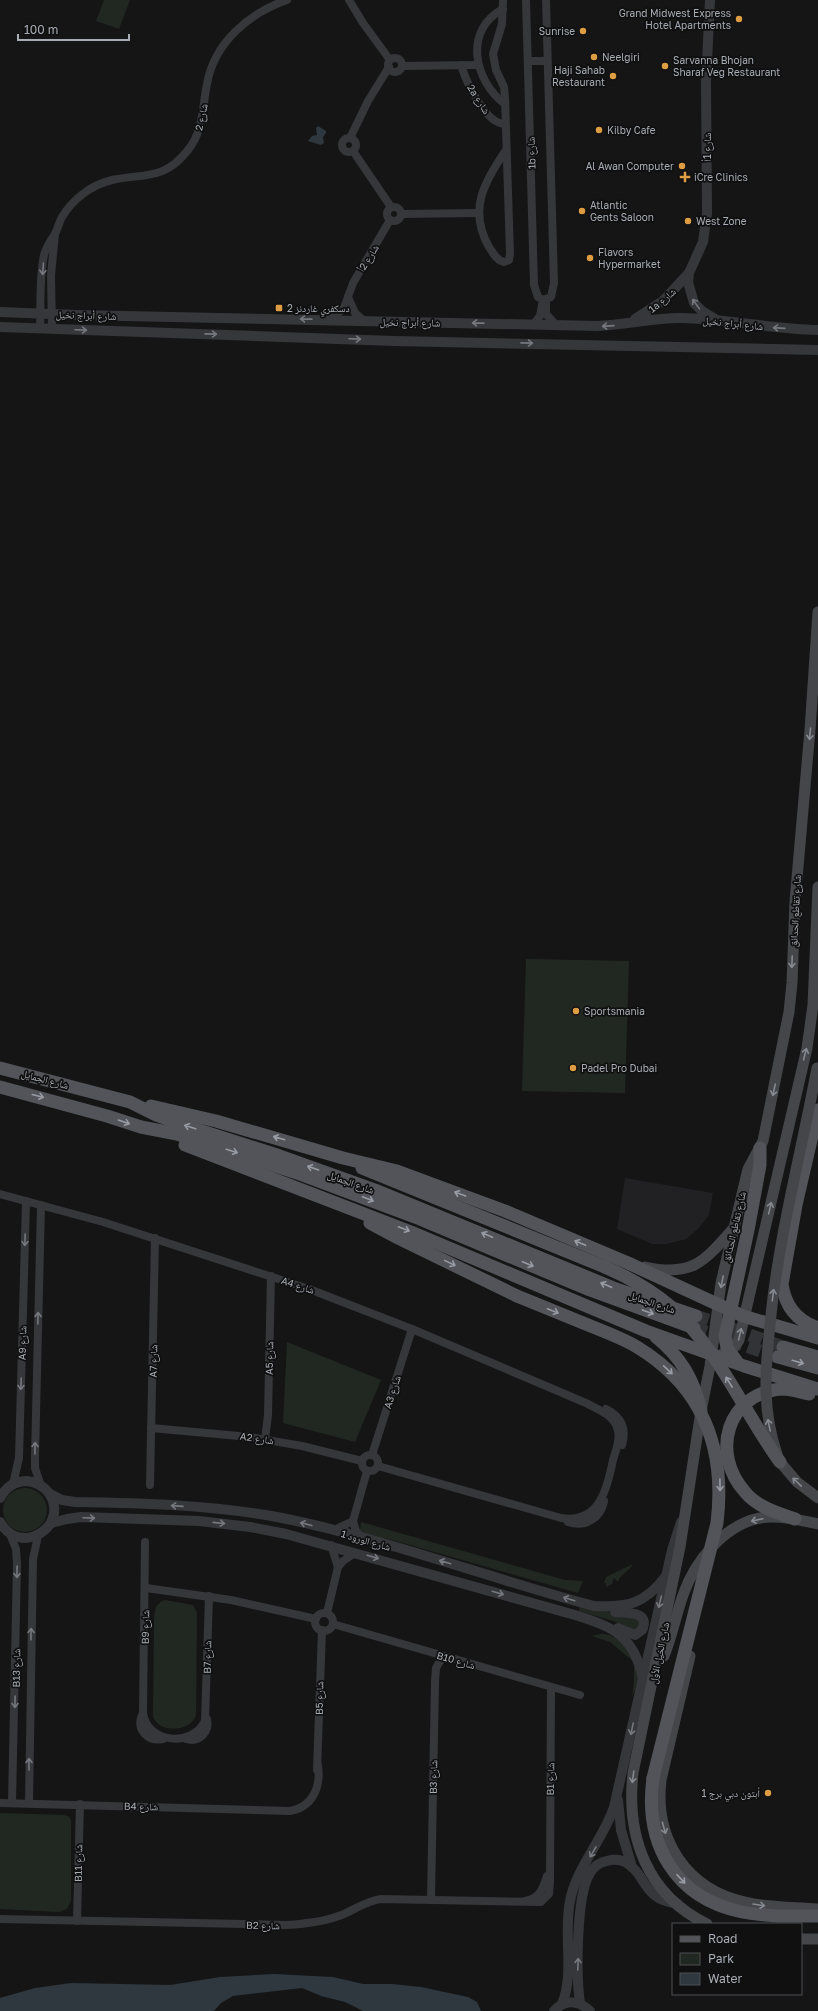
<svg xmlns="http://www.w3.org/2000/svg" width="818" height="2011" font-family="'Golos Text','Noto Naskh Arabic',sans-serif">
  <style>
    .built { fill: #212123 }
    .green { fill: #212821 }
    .water { fill: #2f383e }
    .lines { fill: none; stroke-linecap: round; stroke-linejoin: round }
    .primary-tunnel { stroke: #323336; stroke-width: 13; stroke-dasharray: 13 6; stroke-linecap: butt }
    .minor { stroke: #36373b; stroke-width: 8 }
    .tertiary { stroke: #36373b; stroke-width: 10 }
    .secondary { stroke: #44464a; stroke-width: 11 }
    .primary { stroke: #525459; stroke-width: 13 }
    .secondary-bridge { stroke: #44464a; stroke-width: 11 }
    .primary-bridge { stroke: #525459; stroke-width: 13 }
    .oneway { stroke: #75787e }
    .oneway2 { stroke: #858990 }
    .oneway3 { stroke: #979ba3 }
    .poi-dot { fill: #df9d43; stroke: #101011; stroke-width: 1.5 }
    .labels { text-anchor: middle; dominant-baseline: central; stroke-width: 3.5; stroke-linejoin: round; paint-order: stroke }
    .poi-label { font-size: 10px; fill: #a8adb5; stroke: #101011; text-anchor: start }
    .street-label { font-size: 10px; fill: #a8adb5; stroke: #101011 }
  </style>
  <rect width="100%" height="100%" fill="#151516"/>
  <!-- built -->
  <path class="built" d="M 625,1178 L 713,1193 L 709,1215 L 699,1228 L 686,1239 L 667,1244 L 652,1244 L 617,1229 Z"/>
  <!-- green -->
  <g class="green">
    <path d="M 104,0 L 130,0 L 119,29 L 96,21 Z"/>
    <path d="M 526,959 L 629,961 L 625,1093 L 522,1091 Z"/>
    <path d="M 287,1342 L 381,1380 L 355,1442 L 283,1423 Z"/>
    <circle cx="25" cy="1510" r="22"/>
    <path d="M 361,1522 L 565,1580 L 583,1581 L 578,1593 L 385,1538 L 383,1540 L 367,1536 L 360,1530 Z"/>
    <path d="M 633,1564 C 629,1572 621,1573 618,1582 L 614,1578 L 612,1584 L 606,1587 L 606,1583 L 604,1583 L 606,1577 Z"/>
    <path d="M 165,1600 L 193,1605 L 197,1613 L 196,1715 C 191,1732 160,1734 153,1717 L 154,1621 C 155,1611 154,1604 165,1600 Z"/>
    <path d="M 580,1605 L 624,1615 L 643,1622 L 634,1631 L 613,1621 L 579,1611 Z"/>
    <path d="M 600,1634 C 620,1632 637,1658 639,1677 C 640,1683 634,1691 632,1697 L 634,1682 L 634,1662 L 610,1642 L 592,1636 Z"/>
    <path d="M 0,1813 L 64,1815 L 68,1816 L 71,1820 L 71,1901 L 67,1909 L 59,1912 L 0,1909 Z"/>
  </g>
  <!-- water -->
  <g class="water">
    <path d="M 318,126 L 326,131 L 326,133 L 323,137 L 324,143 L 321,145 L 308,141 L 312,136 L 317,135 L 316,128 Z"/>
    <path d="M 274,1974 L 333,1977 L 363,1984 L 392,1984 L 421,1987 L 468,1997 L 477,2002 L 481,2011 L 363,2011 L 345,2002 L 321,1996 L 302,1988 L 233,1996 L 221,2003 L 214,2011 L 0,2011 L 0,1998 L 35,1988 L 71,1983 L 170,1985 L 220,1977 Z"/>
  </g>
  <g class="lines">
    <!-- primary-tunnel -->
    <g class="primary-tunnel">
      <path d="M 696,1316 L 783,1347"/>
      <path d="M 694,1328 L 778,1357"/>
    </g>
    <!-- minor -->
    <g class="minor">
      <path d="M 349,0 L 363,23 L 390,60"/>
      <path d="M 503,0 L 502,24 L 493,54 L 496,70 L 504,87 L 505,98 L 510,254 L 509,260 L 504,262 C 497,261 493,253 489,247 C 468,210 484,182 506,150"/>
      <path d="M 526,0 L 534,285 L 538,297 L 543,300 L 551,297 L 554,283 L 546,0"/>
      <path d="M 503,9 C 463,30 474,81 505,104"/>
      <circle cx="395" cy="65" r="7"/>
      <path d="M 528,61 L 547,61"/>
      <path d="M 461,65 C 466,81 485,124 505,124"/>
      <path d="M 402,66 L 478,65"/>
      <path d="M 350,138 L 368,101 L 389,67"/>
      <circle cx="349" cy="145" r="7"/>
      <path d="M 353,151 L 391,207"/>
      <circle cx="394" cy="214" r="7"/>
      <path d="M 401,214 L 478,213"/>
      <path d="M 348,297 L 355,313 L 363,320"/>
      <path d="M 546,300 L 546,314 L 557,326"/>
      <path d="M 330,320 L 344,308 L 353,283 L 390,220"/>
      <path d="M 533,325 L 540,316 L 542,305"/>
      <path d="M 40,328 C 41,305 39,278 44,255 C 46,247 50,241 55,234 C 58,228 59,222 62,217 C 73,199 91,185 112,180 C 144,173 164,181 188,150 C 204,130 202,108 207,84 C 214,43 249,13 287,0"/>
      <path d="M 52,329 L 51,275 L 55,234"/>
      <path d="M 0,1194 L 103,1222 L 309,1289 L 412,1329 L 586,1403 C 597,1409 612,1414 617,1427 C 621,1438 616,1450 613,1460 C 607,1490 599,1524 561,1518 L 378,1466"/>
      <path d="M 41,1205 L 35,1457 L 35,1468 L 41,1486"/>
      <path d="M 606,1409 C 622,1417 627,1428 622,1445"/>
      <path d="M 151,1428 L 250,1437 L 302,1446 L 362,1461"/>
      <path d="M 265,1439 L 268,1415 L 271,1276"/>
      <circle cx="370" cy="1463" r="8"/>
      <path d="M 372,1455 L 412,1329"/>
      <path d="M 13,1484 L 19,1458 L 26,1201"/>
      <path d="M 150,1485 L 155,1238"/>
      <path d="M 568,1522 C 585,1528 601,1518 604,1501"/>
      <path d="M 334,1530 L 353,1521"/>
      <path d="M 10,1534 L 16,1549 L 17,1563 L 12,1803"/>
      <path d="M 362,1538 L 356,1531 L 353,1521 L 367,1471"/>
      <path d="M 145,1542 L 143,1713 C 147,1743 192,1748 205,1721 L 209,1596"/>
      <path d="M 338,1567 L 343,1561 L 355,1553"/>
      <path d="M 146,1588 L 231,1600 L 316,1619"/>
      <path d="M 327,1613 L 338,1567 L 331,1545"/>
      <circle cx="324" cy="1622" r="9"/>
      <path d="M 333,1624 L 580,1695"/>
      <path d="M 142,1715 C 136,1730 148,1742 163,1739"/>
      <path d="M 186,1739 C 199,1743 210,1732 207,1719"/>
      <path d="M 317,1770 L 322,1630"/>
      <path d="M 0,1803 L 290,1811 C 313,1807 321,1787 318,1765"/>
      <path d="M 29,1803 L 33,1559 L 38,1536"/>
      <path d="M 431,1900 L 435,1681 L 436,1668 L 443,1656"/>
      <path d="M 525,1901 C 540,1898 543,1889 547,1876"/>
      <path d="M 0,1919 L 286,1925 C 306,1924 325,1922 344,1914 C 357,1908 367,1901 381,1899 L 541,1902 L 549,1894 L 550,1882 L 551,1687"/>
      <path d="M 77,1921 L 80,1804"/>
    </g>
    <!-- tertiary -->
    <g class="tertiary">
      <path d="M 710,0 L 706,82 L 707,213 L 703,242 L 689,273 L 688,282 L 694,303 L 702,311 L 715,319"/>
      <path d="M 0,312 L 76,315 L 597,326 C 625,325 653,318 681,318 C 727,319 772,329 818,330"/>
      <path d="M 635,319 L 663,301 L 689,273"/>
      <path d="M 0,327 L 394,341 L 818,350"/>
      <path d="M 50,1494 L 62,1500 L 75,1502 C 143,1503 211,1505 277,1517 C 384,1538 488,1578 594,1606 C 627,1608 645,1604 666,1576"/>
      <path d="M 0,1498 C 6,1487 15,1481 27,1481 C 36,1482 43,1486 48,1492 C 72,1524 21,1559 0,1522"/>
      <path d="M 51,1523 L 67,1519 L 81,1517 L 199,1521 L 250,1527 L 286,1534 L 575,1615 C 614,1627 634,1636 643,1679"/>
      <path d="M 615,1612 C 626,1613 651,1611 642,1630 L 635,1635 L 618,1628"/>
      <path d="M 618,1800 L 621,1830 L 632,1867"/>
      <path d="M 580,2003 C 576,1976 576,1895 590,1873 C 593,1867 600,1862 607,1861 C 613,1859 619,1859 625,1862 C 648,1875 641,1899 678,1904"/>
      <path d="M 562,2004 C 575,1972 563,1935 570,1901 C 576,1868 603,1840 614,1807 L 672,1550 L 681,1522"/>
      <path d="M 554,2011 C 565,1999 579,2000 590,2011"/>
    </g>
    <!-- secondary -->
    <g class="secondary">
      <path d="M 645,1267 C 691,1277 703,1263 732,1230"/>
      <path d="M 722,1354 L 732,1350 L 739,1340 L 807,1048 L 813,1005 L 818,887"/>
      <path d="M 780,1462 L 797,1482 L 818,1498"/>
      <path d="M 664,1656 C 672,1636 676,1615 683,1595 C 695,1561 724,1525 760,1518 C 779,1515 800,1520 818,1524"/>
      <path d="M 690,1656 L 661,1780 C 654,1839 686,1889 745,1902 C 769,1908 794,1907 818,1909"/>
      <path d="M 707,1924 C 647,1895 626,1837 633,1773 L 680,1547 L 701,1411 L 710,1366 L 721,1283 L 748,1169 L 763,1141 L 789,1012 L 792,983 L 795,901 L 810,730 L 818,612"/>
      <path d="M 801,1939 L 818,1939"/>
    </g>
    <!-- primary -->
    <g class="primary">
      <path d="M 0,1068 L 130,1102 L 156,1115 L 183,1125 L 280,1156 L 375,1190 L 616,1289 L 696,1316"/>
      <path d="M 0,1087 L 107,1116 L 141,1127 L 177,1134 L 297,1173 L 420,1219 L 590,1290 L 694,1328"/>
      <path d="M 151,1106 L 216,1121 L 343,1158 L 397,1171 L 505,1211 L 628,1263 L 743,1316 L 818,1338"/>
      <path d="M 818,1110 L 796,1205 L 782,1284 C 785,1306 797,1321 818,1328"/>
      <path d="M 185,1145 L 411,1232 L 646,1331 L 744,1366 L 818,1389"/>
      <path d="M 362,1168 L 605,1267"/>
      <path d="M 370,1223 L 398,1238 L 517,1296"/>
      <path d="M 656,1337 C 681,1357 694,1380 701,1411"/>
      <path d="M 783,1347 L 818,1357"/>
      <path d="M 778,1357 L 818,1368"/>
      <path d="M 738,1363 L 727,1348 L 725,1336 L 748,1230 L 760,1165 L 760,1148"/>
      <path d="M 795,1519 C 778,1513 757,1507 745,1492 C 710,1453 727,1393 782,1389 C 791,1389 800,1392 809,1394"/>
      <path d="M 653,1778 C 644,1844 675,1898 742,1912 C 767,1917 793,1916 818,1916"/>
    </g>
    <!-- secondary-bridge -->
    <path class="secondary-bridge" d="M 777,1454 C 762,1411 765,1370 770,1325 C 778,1238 801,1154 817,1068"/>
    <!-- primary-bridge -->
    <g class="primary-bridge">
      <path d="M 605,1267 C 628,1277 650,1289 670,1306 C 718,1348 743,1411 780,1462"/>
      <path d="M 517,1296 C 542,1306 568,1317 593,1327 C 608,1333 624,1339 637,1347 C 703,1387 726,1449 717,1523 L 653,1778"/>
    </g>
  </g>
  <!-- one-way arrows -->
  <defs><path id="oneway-shaft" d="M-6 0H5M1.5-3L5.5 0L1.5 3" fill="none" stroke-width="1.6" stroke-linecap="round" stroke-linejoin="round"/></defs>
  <g class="oneway">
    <use href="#oneway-shaft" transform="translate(43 269) rotate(94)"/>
    <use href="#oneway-shaft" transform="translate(696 304) rotate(-126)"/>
    <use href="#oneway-shaft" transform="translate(306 319) rotate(-179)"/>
    <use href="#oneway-shaft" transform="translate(478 323) rotate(-179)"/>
    <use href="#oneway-shaft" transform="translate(608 326) rotate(176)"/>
    <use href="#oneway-shaft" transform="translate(779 328) rotate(-176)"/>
    <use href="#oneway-shaft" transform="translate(81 330) rotate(2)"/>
    <use href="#oneway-shaft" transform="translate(211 334) rotate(1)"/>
    <use href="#oneway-shaft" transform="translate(355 339) rotate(2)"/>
    <use href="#oneway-shaft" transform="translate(527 343) rotate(1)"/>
    <use href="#oneway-shaft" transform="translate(25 1240) rotate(92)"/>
    <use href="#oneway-shaft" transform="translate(38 1318) rotate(-89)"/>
    <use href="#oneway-shaft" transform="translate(21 1384) rotate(92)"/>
    <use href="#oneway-shaft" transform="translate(35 1448) rotate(-89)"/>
    <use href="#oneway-shaft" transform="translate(177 1506) rotate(-176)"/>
    <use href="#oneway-shaft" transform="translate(89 1518) rotate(2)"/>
    <use href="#oneway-shaft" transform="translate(219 1523) rotate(6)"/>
    <use href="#oneway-shaft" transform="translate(306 1524) rotate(-166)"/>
    <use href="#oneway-shaft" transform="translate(373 1557) rotate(16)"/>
    <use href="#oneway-shaft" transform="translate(445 1562) rotate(-164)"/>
    <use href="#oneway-shaft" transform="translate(17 1572) rotate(91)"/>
    <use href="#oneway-shaft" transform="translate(498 1593) rotate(16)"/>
    <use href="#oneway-shaft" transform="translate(569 1599) rotate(-163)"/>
    <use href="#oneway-shaft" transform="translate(660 1602) rotate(103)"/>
    <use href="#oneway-shaft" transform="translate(31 1634) rotate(-89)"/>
    <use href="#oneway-shaft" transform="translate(15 1702) rotate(91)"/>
    <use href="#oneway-shaft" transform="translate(632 1729) rotate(102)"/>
    <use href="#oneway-shaft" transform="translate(29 1764) rotate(-90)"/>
    <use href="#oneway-shaft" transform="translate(593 1852) rotate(120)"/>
    <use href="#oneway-shaft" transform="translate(578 1964) rotate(-88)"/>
  </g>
  <g class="oneway2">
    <use href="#oneway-shaft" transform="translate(810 734) rotate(95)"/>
    <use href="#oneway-shaft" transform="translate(792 962) rotate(92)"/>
    <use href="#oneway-shaft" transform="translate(805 1054) rotate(-76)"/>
    <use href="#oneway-shaft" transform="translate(774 1090) rotate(102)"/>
    <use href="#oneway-shaft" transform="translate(770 1208) rotate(-77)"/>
    <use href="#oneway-shaft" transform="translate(722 1282) rotate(101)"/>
    <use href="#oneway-shaft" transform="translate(773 1295) rotate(-83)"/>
    <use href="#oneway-shaft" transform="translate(740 1334) rotate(-77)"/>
    <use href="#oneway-shaft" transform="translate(769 1425) rotate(-102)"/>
    <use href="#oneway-shaft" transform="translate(797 1482) rotate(-136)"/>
    <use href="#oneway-shaft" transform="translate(757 1520) rotate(168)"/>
    <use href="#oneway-shaft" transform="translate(633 1777) rotate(98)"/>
    <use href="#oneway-shaft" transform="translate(664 1828) rotate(74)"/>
    <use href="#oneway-shaft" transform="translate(759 1905) rotate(9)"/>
  </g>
  <g class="oneway3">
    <use href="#oneway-shaft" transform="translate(38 1096) rotate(14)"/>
    <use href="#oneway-shaft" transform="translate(124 1122) rotate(19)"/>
    <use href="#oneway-shaft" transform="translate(190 1127) rotate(-162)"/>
    <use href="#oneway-shaft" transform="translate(279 1138) rotate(-164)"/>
    <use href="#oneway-shaft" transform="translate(232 1151) rotate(18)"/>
    <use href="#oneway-shaft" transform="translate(313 1168) rotate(-161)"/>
    <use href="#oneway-shaft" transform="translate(460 1194) rotate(-160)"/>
    <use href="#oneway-shaft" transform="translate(368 1199) rotate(21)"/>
    <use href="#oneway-shaft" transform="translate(404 1229) rotate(21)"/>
    <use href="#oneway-shaft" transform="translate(487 1235) rotate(-157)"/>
    <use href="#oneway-shaft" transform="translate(580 1243) rotate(-157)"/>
    <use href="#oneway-shaft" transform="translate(450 1263) rotate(26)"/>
    <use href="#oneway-shaft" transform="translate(528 1264) rotate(23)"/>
    <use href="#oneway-shaft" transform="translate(606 1285) rotate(-157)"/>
    <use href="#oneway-shaft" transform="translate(553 1311) rotate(22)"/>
    <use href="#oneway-shaft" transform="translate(648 1312) rotate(20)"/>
    <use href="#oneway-shaft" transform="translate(798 1362) rotate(16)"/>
    <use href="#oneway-shaft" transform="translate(668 1370) rotate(43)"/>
    <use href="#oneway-shaft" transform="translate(729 1382) rotate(-122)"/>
    <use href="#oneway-shaft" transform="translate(720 1485) rotate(89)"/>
    <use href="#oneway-shaft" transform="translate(681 1879) rotate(47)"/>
  </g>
  <!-- markers -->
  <g class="poi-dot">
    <circle cx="739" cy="19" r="4"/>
    <circle cx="583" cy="31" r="4"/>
    <circle cx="594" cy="57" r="4"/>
    <circle cx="665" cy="66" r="4"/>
    <circle cx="613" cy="76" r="4"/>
    <circle cx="599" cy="130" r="4"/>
    <circle cx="682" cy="166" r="4"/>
    <path d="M683 171h4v4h4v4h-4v4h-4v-4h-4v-4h4z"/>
    <circle cx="582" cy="211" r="4"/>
    <circle cx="688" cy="221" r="4"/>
    <circle cx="590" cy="258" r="4"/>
    <rect x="275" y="304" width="8" height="8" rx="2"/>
    <circle cx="576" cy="1011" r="4"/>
    <circle cx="573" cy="1068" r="4"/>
    <circle cx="768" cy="1793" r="4"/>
  </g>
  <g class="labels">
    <!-- poi labels -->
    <g class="poi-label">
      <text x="731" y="13" text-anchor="end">Grand Midwest Express<tspan x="731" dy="12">Hotel Apartments</tspan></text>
      <text x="575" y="31" text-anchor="end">Sunrise</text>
      <text x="602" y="57">Neelgiri</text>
      <text x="673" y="60">Sarvanna Bhojan<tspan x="673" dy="12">Sharaf Veg Restaurant</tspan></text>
      <text x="605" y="70" text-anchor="end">Haji Sahab<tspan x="605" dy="12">Restaurant</tspan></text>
      <text x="607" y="130">Kilby Cafe</text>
      <text x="674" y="166" text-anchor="end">Al Awan Computer</text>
      <text x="694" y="177">iCre Clinics</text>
      <text x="590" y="205">Atlantic<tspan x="590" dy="12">Gents Saloon</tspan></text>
      <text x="696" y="221">West Zone</text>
      <text x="598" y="252">Flavors<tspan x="598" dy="12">Hypermarket</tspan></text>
      <text x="287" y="308">دسكفري غاردنز 2</text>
      <text x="584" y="1011">Sportsmania</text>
      <text x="581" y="1068">Padel Pro Dubai</text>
      <text x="760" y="1793" text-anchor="end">أبتون دبي برج 1</text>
    </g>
    <!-- street labels -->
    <g class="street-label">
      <text transform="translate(479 99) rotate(57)">2a شارع</text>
      <text transform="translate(201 117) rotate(-78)">شارع 2</text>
      <text transform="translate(707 147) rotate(-90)">شارع 1أ</text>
      <text transform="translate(531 153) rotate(-92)">1b شارع</text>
      <text transform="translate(368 258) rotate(-58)">شارع 2أ</text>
      <text transform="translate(662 300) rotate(-40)">1a شارع</text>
      <text transform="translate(86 315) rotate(2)">شارع أبراج نخيل</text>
      <text transform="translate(410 322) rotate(1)">شارع أبراج نخيل</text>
      <text transform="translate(733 323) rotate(6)">شارع أبراج نخيل</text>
      <text transform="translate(795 911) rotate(-87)">شارع تقاطع الحدائق</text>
      <text transform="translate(45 1079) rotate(15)">شارع الجمايل</text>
      <text transform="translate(351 1182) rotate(20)">شارع الجمايل</text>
      <text transform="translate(734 1227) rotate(-77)">شارع تقاطع الحدائق</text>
      <text transform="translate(298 1285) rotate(18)">A4 شارع</text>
      <text transform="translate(652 1302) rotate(19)">شارع الجمايل</text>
      <text transform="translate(22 1343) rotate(-88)">A9 شارع</text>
      <text transform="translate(269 1358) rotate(-89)">A5 شارع</text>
      <text transform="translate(153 1361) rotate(-89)">A7 شارع</text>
      <text transform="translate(392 1392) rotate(-72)">A3 شارع</text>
      <text transform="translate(257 1438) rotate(8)">A2 شارع</text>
      <text transform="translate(366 1540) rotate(16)">شارع الورود 1</text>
      <text transform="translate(145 1627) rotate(-89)">B9 شارع</text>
      <text transform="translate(659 1653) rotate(-78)">شارع الخيل الأول</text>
      <text transform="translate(207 1657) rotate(-89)">B7 شارع</text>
      <text transform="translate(456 1660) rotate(16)">B10 شارع</text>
      <text transform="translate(16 1668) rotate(-89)">B13 شارع</text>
      <text transform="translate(319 1698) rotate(-89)">B5 شارع</text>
      <text transform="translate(433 1777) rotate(-89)">B3 شارع</text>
      <text transform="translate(550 1779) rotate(-89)">B1 شارع</text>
      <text transform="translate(141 1806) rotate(1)">B4 شارع</text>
      <text transform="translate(78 1863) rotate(-89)">B11 شارع</text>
      <text transform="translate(263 1925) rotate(1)">B2 شارع</text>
    </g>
  </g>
  <!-- legend -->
  <rect x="672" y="1923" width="130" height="72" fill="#101011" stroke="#4d4f53"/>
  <rect x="680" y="1936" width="20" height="6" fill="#525459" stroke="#4d4f53"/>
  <text x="708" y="1943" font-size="12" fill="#a8adb5">Road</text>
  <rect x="680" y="1953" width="20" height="12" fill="#212821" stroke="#4d4f53"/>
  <text x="708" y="1963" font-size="12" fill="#a8adb5">Park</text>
  <rect x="680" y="1973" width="20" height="12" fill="#2f383e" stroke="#4d4f53"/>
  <text x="708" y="1983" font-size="12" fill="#a8adb5">Water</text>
  <!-- scale -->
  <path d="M18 34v6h111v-6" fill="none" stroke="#a8adb5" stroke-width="2"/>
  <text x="24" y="34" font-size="12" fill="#a8adb5" stroke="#101011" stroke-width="3" paint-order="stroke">100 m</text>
</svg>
